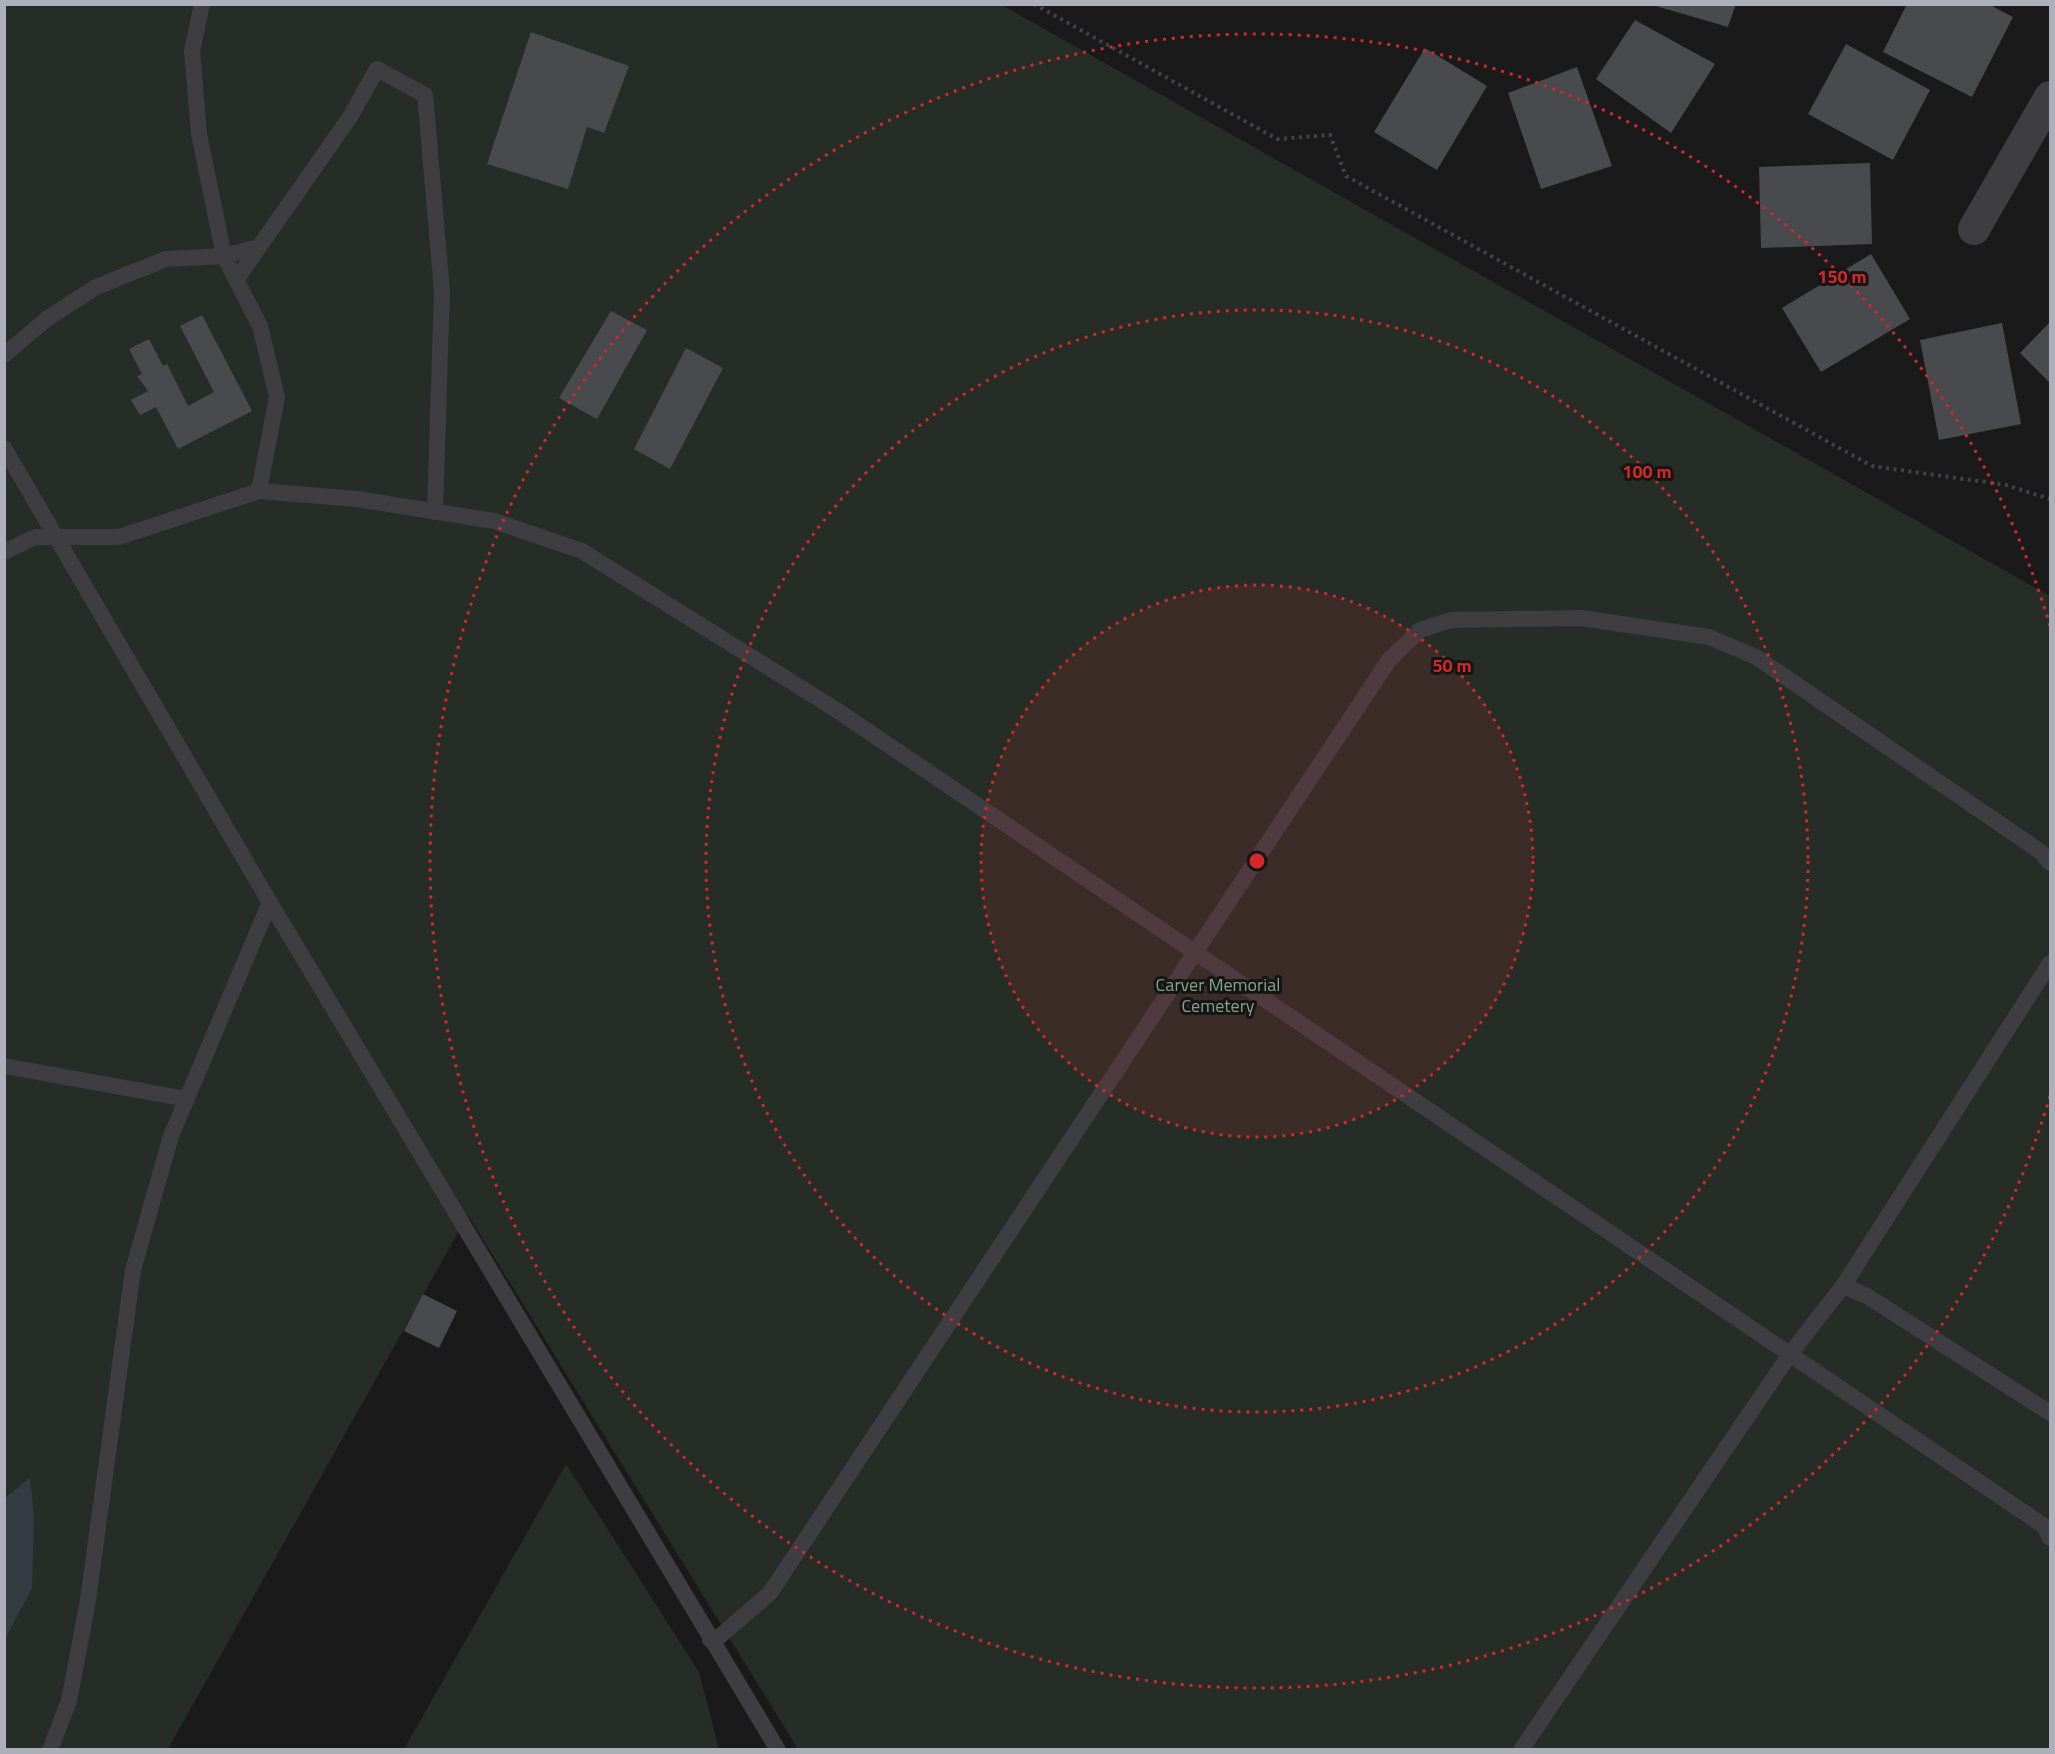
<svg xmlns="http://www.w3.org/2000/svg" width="2055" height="1754" font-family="'Titillium Web',sans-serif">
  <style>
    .green { fill: #262d27 }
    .water { fill: #353b43 }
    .building { fill: #494a4e }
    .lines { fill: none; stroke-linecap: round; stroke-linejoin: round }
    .path { stroke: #414247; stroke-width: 4; stroke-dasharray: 3 4.5; stroke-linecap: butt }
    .lane { stroke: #3d3d42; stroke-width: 16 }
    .street { stroke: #3d3d42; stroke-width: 32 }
    .ring { fill: none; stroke: #d62828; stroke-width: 3; stroke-dasharray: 3 6 }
    .labels { text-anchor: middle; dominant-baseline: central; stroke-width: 6; stroke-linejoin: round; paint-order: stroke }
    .park-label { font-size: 18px; fill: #87a28b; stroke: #151516 }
    .centre { fill: #d62828; stroke: #151516; stroke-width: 3 }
    .ring-label { font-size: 18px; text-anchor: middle; font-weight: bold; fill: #d62828; stroke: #151516; stroke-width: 6; stroke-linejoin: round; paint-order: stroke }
  </style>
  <rect width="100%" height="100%" fill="#1a1a1b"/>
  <!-- green -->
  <g class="green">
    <path d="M 5,5 L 1002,5 L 2050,596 L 2050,1749 L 798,1749 L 468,1215 L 168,1749 L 5,1750 Z"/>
    <path d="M 566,1464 L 699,1672 L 719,1749 L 404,1749 Z"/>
  </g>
  <!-- water -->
  <path class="water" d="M 30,1478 L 34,1518 L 32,1588 L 5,1639 L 5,1498 Z"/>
  <!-- building -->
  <g class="building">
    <path d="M 1649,4 L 1736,4 L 1728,27 Z"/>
    <path d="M 1907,4 L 1988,4 L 2013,17 L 1972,97 L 1883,52 Z"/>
    <path d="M 1635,20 L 1715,64 L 1671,133 L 1596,79 Z"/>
    <path d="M 531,32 L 629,66 L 604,133 L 587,127 L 568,189 L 487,164 Z"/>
    <path d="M 1846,44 L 1930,90 L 1893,160 L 1808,114 Z"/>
    <path d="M 1425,48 L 1487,86 L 1437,170 L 1374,132 Z"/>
    <path d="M 1577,67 L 1612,166 L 1541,189 L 1508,93 Z"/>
    <path d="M 1870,163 L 1872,244 L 1761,248 L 1759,167 Z"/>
    <path d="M 1871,254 L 1910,319 L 1821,372 L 1782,308 Z"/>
    <path d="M 611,311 L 647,330 L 597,419 L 559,398 Z"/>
    <path d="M 202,315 L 252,411 L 178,449 L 156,407 L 140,415 L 131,400 L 148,391 L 137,376 L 142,374 L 129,349 L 149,339 L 163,366 L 167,364 L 188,406 L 214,392 L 180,326 Z"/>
    <path d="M 2050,322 L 2050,383 L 2020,353 Z"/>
    <path d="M 2002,323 L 2021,424 L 1939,440 L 1920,340 Z"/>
    <path d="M 686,348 L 723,368 L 670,469 L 634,449 Z"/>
    <path d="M 423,1294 L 457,1311 L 439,1348 L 404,1331 Z"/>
  </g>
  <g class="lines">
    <!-- path -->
    <path class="path" d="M 1034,4 L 1277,139 L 1330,135 L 1346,176 L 1872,466 L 2006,485 L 2050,499"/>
    <!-- lane -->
    <g class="lane">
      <path d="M 202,4 L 192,51 L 199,134 L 224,256 L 260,326 L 277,397 L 259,491"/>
      <path d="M 236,280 L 350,117 L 377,69 L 425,95 L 442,291 L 435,512"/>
      <path d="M 4,355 L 48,318 L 96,287 L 166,259 L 224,256 L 259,247"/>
      <path d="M 4,448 L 266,896 L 778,1750"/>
      <path d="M 4,552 L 35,537 L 119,537 L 259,491 L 357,499 L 494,521 L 582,551 L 835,709 L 2044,1526 L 2050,1538"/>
      <path d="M 4,1066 L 187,1099"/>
      <path d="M 1843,1286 L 1867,1296 L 2050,1413"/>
      <path d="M 710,1640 L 719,1637 L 770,1593 L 1389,660 L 1420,630 L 1451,620 L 1581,618 L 1709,637 L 1756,657 L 2041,852 L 2050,863"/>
      <path d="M 50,1750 L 69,1701 L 88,1600 L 133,1270 L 171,1136 L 270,902"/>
      <path d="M 1521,1750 L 1790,1354 L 1843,1286 L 2050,963"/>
    </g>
    <!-- street -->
    <path class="street" d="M 1974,229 L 2050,97"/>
  </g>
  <!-- distance rings -->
  <circle cx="1257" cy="861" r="276" fill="#d62828" fill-opacity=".12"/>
  <g class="ring">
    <circle cx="1257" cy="861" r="276"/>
    <circle cx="1257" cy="861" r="551"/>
    <path d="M2050 1096A827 827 0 1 1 2050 626"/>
  </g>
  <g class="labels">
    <!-- park labels -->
    <g class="park-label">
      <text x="1218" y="984">Carver Memorial<tspan x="1218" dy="21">Cemetery</tspan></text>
    </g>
  </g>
  <circle cx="1257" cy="861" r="9" class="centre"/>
  <g class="ring-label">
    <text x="1842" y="283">150 m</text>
    <text x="1647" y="478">100 m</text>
    <text x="1452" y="672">50 m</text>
  </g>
  <!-- border -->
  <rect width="2055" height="1754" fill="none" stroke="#adb0ba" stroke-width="12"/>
</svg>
